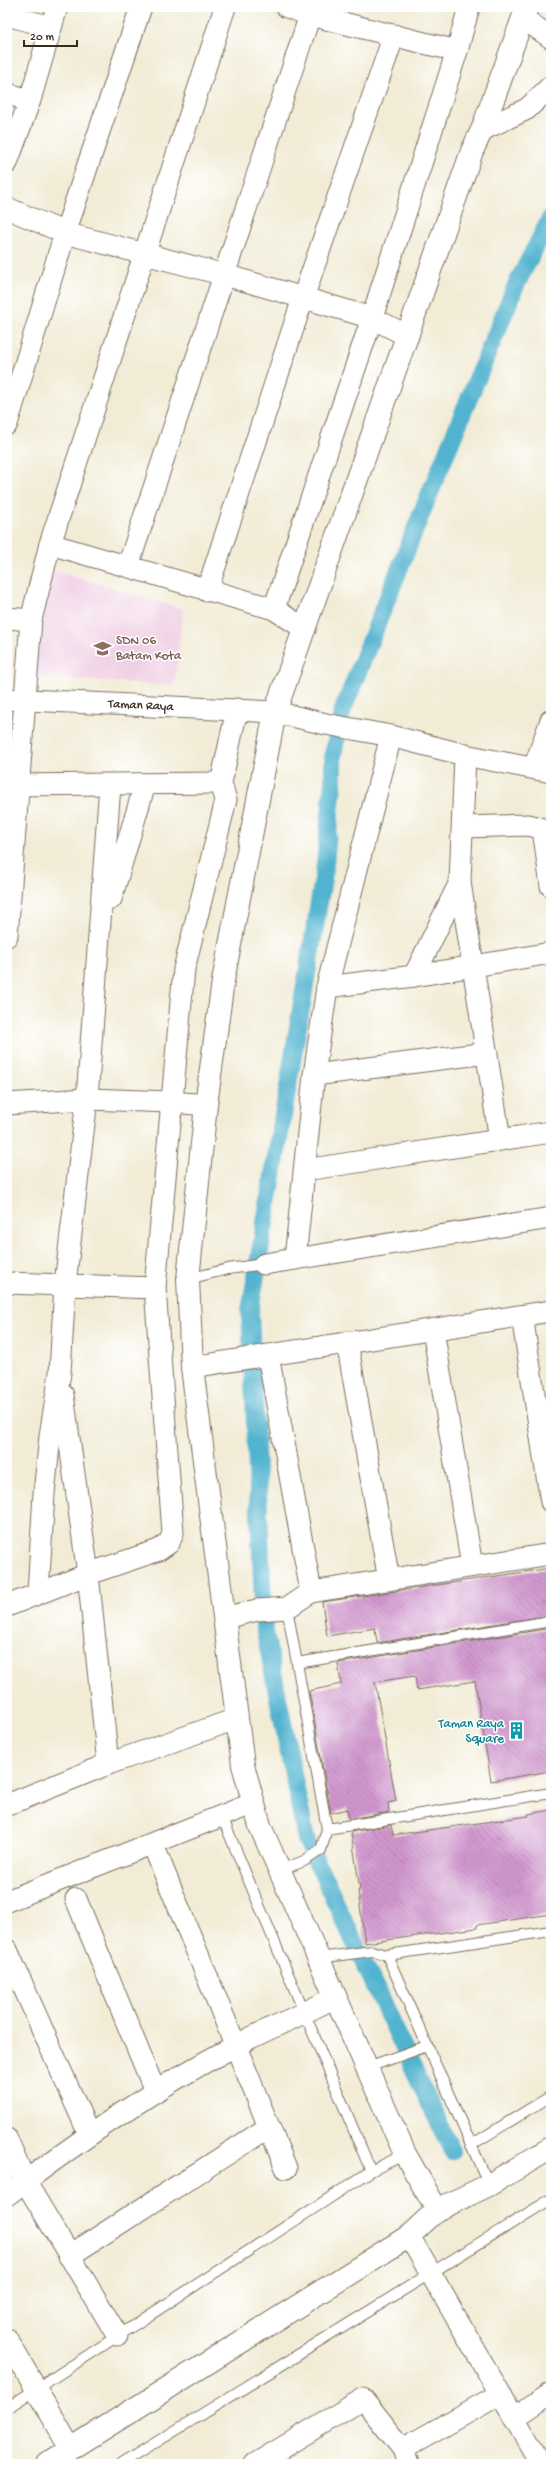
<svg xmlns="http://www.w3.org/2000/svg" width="558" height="2471" font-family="'Gochi Hand',sans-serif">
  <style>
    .built { fill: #f0d0e5 }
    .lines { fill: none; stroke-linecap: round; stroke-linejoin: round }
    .canal { stroke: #51b3cf; stroke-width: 18 }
    .building { fill: url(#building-back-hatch) }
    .service-casing { stroke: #7b6e5e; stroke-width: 12 }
    .minor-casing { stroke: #7b6e5e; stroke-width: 23 }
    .tertiary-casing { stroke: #7b6e5e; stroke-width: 24 }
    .service { stroke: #fff; stroke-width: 10 }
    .minor { stroke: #fff; stroke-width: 21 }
    .tertiary { stroke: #fff; stroke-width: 22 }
    .labels { text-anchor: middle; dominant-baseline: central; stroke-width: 3; stroke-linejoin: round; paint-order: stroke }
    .education-label { font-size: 13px; fill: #785e54; stroke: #fff; text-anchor: start }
    .street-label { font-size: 13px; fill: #3b2a1e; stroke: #fff }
    .culture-label { font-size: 13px; fill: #0d838f; stroke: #fff; text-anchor: end }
  </style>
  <defs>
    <pattern id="building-back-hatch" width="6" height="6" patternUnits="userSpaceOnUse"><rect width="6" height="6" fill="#d196cf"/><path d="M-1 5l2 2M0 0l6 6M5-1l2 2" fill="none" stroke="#ab7ba7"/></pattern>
  </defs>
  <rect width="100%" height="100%" fill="#fff"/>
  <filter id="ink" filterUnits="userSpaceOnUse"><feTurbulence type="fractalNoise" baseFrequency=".025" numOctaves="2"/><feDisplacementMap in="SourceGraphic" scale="8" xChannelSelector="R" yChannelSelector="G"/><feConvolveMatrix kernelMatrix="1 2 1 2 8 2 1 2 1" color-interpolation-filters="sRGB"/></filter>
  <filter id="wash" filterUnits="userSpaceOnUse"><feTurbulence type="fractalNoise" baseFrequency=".012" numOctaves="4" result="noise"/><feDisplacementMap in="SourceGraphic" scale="16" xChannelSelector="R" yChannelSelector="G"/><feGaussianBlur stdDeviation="0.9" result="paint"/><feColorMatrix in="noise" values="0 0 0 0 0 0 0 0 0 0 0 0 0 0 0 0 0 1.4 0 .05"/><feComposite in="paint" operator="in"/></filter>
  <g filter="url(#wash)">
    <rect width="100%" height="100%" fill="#f2ecd6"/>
    <!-- built -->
    <path class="built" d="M 51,570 L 183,609 L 174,686 L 26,676 Z"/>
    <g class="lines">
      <!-- canal -->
      <path class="canal" d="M 452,2151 L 306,1839 L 264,1627 L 250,1311 L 324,873 L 333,784 L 333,755 L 342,712 L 424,507 L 516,285 L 551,217"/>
    </g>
    <g id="blocks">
      <!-- building -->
      <g class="building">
        <path d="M 551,1568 L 551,1615 L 377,1643 L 375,1628 L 327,1636 L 322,1602 Z"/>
        <path d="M 551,1628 L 551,1771 L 491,1781 L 475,1681 L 417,1690 L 415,1676 L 375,1682 L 396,1801 L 388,1803 L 389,1812 L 349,1819 L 347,1809 L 331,1813 L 309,1691 L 341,1684 L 338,1663 Z"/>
        <path d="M 551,1810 L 551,1914 L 477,1925 L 477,1928 L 365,1943 L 358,1890 L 360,1890 L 351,1832 L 391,1825 L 393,1835 L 529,1816 L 528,1814 Z"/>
      </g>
    </g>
  </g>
  <g filter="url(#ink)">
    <use href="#blocks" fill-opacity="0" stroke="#7b6e5e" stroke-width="1"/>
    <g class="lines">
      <defs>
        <g id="service">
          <path d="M 188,1279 L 228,1269 L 264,1264"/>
          <path d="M 297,1663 L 551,1621"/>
          <path d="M 222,1817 L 371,2171"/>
          <path d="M 327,1829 L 551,1793"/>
          <path d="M 281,1870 L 304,1861 L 321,1850 L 327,1829 L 287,1608"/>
          <path d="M 319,1958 L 372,1951 L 387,1955"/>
          <path d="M 368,2067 L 427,2046"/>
          <path d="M 471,2145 L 551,2096"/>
          <path d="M 489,2185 L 387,1955 L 551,1931"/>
          <path d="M 7,2408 L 371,2171 L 405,2154"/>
          <path d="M 121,2464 L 551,2199"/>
        </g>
        <g id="minor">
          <path d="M 287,7 L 310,15 L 457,51"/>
          <path d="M 7,15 L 51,27"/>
          <path d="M 523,18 L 551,38"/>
          <path d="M 7,94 L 30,100"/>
          <path d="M 482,130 L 527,109 L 551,86"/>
          <path d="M 7,163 L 30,100 L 57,7"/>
          <path d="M 7,208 L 65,233 L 225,275 L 372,318 L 408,336"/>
          <path d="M 7,424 L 65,233 L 141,7"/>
          <path d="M 50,544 L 274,609 L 305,629"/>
          <path d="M 128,566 L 310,15"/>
          <path d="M 207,591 L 303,298 L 394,35"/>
          <path d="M 274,609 L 372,318 L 457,51 L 469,7"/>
          <path d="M 7,618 L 31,620"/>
          <path id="s1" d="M 7,699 L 275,712 L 326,724 L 391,736 L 465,755 L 551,772"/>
          <path d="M 534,768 L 551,720"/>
          <path d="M 7,785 L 221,783"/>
          <path d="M 463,827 L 529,825 L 543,829 L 551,886"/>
          <path d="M 460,882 L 500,1140"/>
          <path d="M 111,899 L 145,784"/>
          <path d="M 7,936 L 31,620 L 50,544 L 225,7"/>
          <path d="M 414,976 L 460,882 L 465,755"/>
          <path d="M 327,987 L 414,976 L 551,953"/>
          <path d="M 314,1075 L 487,1053"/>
          <path d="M 7,1104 L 87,1099 L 172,1102 L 206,1105"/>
          <path d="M 305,1170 L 551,1132"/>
          <path d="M 295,1259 L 314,1075 L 327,987 L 391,736"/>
          <path d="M 264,1264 L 551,1218"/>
          <path d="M 7,1283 L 155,1288"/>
          <path d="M 522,1316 L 551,1502"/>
          <path d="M 433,1330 L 472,1566"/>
          <path d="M 347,1342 L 389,1580"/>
          <path d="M 192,1367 L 551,1311"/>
          <path d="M 63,1395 L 88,1574 L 108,1764"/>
          <path d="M 311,1592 L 551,1554"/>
          <path d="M 38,1593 L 44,1494 L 50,1436 L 60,1373 L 65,1284 L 87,1099 L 110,785"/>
          <path d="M 7,1606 L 88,1574 L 159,1550 L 169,1543 L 173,1533 L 155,1288 L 184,969 L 226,800 L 221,783 L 237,709"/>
          <path d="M 224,1618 L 257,1610 L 287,1608 L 311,1592 L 268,1355"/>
          <path d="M 7,1805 L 108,1764 L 236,1719"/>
          <path d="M 153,1845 L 286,2168"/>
          <path d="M 76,1899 L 155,2091"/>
          <path d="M 7,1901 L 254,1803"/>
          <path d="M 7,1950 L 89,2134"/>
          <path d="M 7,2139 L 25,2181 L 117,2335"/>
          <path d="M 7,2195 C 80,2140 154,2088 235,2046 C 268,2028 303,2015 335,1997"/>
          <path d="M 409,2236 L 541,2464"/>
          <path d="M 69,2256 L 269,2127"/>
          <path d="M 7,2339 L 71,2449"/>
          <path d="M 514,2418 L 551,2393"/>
          <path d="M 403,2449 L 500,2394"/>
          <path d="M 255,2464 L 363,2399 L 403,2449 L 408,2464"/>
        </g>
        <g id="tertiary">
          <path d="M 437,2210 L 405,2154 L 260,1826 L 243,1765 L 192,1367 L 188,1279 L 206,1105 L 223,981 L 275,712 L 472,151 L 482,130 L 527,7"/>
          <path d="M 47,2464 L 409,2236 L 437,2210 L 489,2185 L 551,2148"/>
        </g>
      </defs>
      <!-- service casing -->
      <use href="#service" class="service-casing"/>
      <!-- minor casing -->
      <use href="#minor" class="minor-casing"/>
      <!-- tertiary casing -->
      <use href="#tertiary" class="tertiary-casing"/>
      <!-- service -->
      <use href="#service" class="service"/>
      <!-- minor -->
      <use href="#minor" class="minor"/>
      <!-- tertiary -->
      <use href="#tertiary" class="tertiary"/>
    </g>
  </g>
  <!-- icons -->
  <defs>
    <symbol id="school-bare" viewBox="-9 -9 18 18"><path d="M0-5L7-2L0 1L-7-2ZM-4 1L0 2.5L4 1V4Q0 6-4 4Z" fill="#8d6e63" stroke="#fff" stroke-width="2.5" paint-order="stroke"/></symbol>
    <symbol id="building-bare" viewBox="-9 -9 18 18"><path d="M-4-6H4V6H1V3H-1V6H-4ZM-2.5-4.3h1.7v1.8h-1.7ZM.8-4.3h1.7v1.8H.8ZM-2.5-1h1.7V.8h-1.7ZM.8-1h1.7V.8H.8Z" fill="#0f9aa8" stroke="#fff" stroke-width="2.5" paint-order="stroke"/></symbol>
  </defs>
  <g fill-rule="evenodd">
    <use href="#school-bare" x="90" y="636" width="25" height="25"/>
    <use href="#building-bare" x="504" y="1718" width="25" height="25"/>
  </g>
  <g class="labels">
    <!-- education labels -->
    <g class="education-label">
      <text x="116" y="641">SDN 06<tspan x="116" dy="15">Batam Kota</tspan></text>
    </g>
    <!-- street labels -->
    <g class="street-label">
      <text stroke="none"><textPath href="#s1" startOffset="134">Taman Raya</textPath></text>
    </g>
    <!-- culture labels -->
    <g class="culture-label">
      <text x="504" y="1724">Taman Raya<tspan x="504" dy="15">Square</tspan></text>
    </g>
  </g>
  <!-- margin -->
  <rect width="558" height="2471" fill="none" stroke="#fff" stroke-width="24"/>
  <!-- scale -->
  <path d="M24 40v6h53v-6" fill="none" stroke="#3b2a1e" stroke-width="2"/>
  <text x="30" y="40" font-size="12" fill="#3b2a1e" stroke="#ffffff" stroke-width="3" paint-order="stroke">20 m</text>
</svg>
